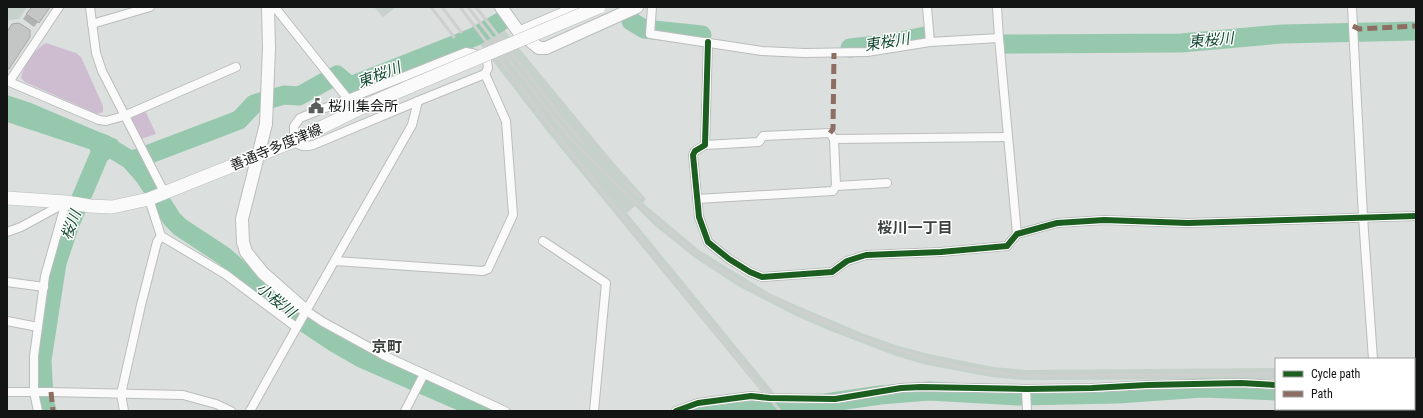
<svg xmlns="http://www.w3.org/2000/svg" width="1423" height="418" font-family="'Roboto Condensed','Noto Sans JP',sans-serif">
  <style>
    .built { fill: #c7d1cc }
    .green { fill: #cebdd1 }
    .water { fill: #96c8ad }
    .shadow { fill: #0003 }
    .lines { fill: none; stroke-linecap: round; stroke-linejoin: round }
    .river { stroke: #96c8ad; stroke-width: 19 }
    .building { fill: #c3c6c4; stroke: #a5a8a7 }
    .street-casing { stroke: #babdbb; stroke-width: 10 }
    .secondary-casing { stroke: #babdbb; stroke-width: 14 }
    .primary-casing { stroke: #babdbb; stroke-width: 14 }
    .street { stroke: #fafafa; stroke-width: 8 }
    .secondary { stroke: #fafafa; stroke-width: 12 }
    .primary { stroke: #fafafa; stroke-width: 13 }
    .rail { stroke: #cecfcf; stroke-width: 3 }
    .primary-bridge-casing { stroke: #babdbb; stroke-width: 14; stroke-linecap: butt }
    .primary-bridge { stroke: #fafafa; stroke-width: 13 }
    .quiet { stroke: #8d6e63; stroke-width: 5; stroke-dasharray: 10 5; stroke-linecap: butt }
    .cycleway-casing { stroke: #fff; stroke-width: 8 }
    .cycleway { stroke: #1b5e20; stroke-width: 6 }
    .labels { text-anchor: middle; dominant-baseline: central; stroke-width: 3; stroke-linejoin: round; paint-order: stroke }
    .poi-label { font-size: 14px; fill: #121513; stroke: #fff; text-anchor: start }
    .street-label { font-size: 14px; fill: #121513; stroke: #fff }
    .water-label { font-size: 15px; font-style: italic; fill: #114931; stroke: #fff }
    .neighbourhood-label { font-size: 15px; font-weight: bold; fill: #3b423e; stroke: #fff }
  </style>
  <rect width="100%" height="100%" fill="#dbdfdd"/>
  <!-- built -->
  <g class="built">
    <path d="M 7,7 L 27,7 L 19,19 L 9,20 L 7,22 Z"/>
    <path d="M 374,7 L 396,7 L 383,17 Z"/>
    <path d="M 500,25 L 613,162 L 646,199 L 643,203 L 699,250 L 769,293 L 798,306 L 864,334 L 899,346 L 929,354 L 993,367 L 1026,370 L 1276,368 L 1276,379 L 1025,380 L 991,377 L 927,365 L 896,356 L 828,330 L 794,315 L 738,286 L 695,258 L 654,225 L 635,206 L 627,213 L 784,405 L 772,405 L 546,130 L 476,39 Z"/>
  </g>
  <!-- green -->
  <g class="green">
    <path d="M 46,43 L 76,53 L 81,57 L 103,106 L 103,112 L 97,114 L 25,82 L 21,78 C 23,67 36,48 46,43 Z"/>
    <path d="M 144,108 L 156,134 L 141,139 L 128,115 Z"/>
  </g>
  <!-- water -->
  <path class="water" d="M 7,95 L 31,103 L 118,140 L 109,160 L 91,152 L 88,144 L 76,133 L 7,118 Z"/>
  <!-- shadow -->
  <path class="shadow" d="M 31,7 L 49,7 L 34,27 L 23,19 Z"/>
  <g class="lines">
    <!-- river -->
    <g class="river">
      <path d="M 631,21 L 644,29 L 702,35"/>
      <path d="M 1005,44 L 1181,43 L 1282,34 L 1416,31"/>
      <path d="M 850,48 L 886,44 L 925,36"/>
      <path d="M 7,112 L 104,144 L 130,160 L 145,177 L 172,219 L 180,227 L 224,256 L 290,313 L 335,343 L 361,358 L 483,411"/>
      <path d="M 130,160 L 139,158 L 239,120 L 254,104 L 284,95 L 299,96 L 337,75 L 350,86 L 474,37 L 500,22"/>
      <path d="M 1331,409 L 1333,411"/>
      <path d="M 47,411 L 44,399 L 42,360 L 57,263 L 70,224 L 104,144"/>
      <path d="M 696,411 L 743,404 L 767,405 L 825,403 L 880,395 L 929,391 L 1018,396 L 1118,394 L 1203,388 L 1276,391"/>
    </g>
  </g>
  <!-- building -->
  <g class="building">
    <path d="M 32,7 L 50,7 L 39,23 L 26,14 Z"/>
    <path d="M 19,23 L 30,30 L 30,37 L 9,69 L 7,69 L 7,32 L 12,24 Z"/>
  </g>
  <g class="lines">
    <defs>
      <g id="street">
        <path d="M 90,7 L 96,53 L 102,71 L 164,192"/>
        <path d="M 270,7 L 277,10 L 348,99"/>
        <path d="M 652,7 L 650,34 L 762,51 L 804,53 L 867,52 L 930,42 L 999,38"/>
        <path d="M 927,7 L 930,42"/>
        <path d="M 997,7 L 999,38 L 1017,234"/>
        <path d="M 1352,7 L 1363,217 L 1373,359"/>
        <path d="M 92,24 L 150,7"/>
        <path d="M 518,31 L 574,7"/>
        <path d="M 708,42 L 705,145 L 695,151 L 693,155 L 699,217 L 708,242 L 729,259 L 750,272 L 762,277 L 832,272 L 847,261 L 866,255 L 941,252 L 1007,246 L 1017,234 L 1057,223 L 1104,220 L 1188,223 L 1416,216"/>
        <path d="M 466,52 C 475,53 480,55 487,61 L 488,68 L 485,74 L 418,101 L 313,145 C 305,147 300,147 294,141 L 294,126 L 300,118 Z"/>
        <path d="M 7,81 L 99,120 L 106,121 L 124,116 L 236,67"/>
        <path d="M 9,82 L 59,7"/>
        <path d="M 834,139 L 836,186"/>
        <path d="M 705,145 L 759,142 L 763,136 L 830,133 L 834,139 L 1008,137"/>
        <path d="M 149,199 L 161,236 L 225,274 L 296,327"/>
        <path d="M 697,199 L 833,191 L 836,186 L 887,183"/>
        <path d="M 7,232 L 21,227 L 65,203"/>
        <path d="M 543,241 L 606,283 L 594,411"/>
        <path d="M 335,261 L 483,271 L 488,269 L 513,215 L 506,121 L 485,74"/>
        <path d="M 7,282 L 44,287"/>
        <path d="M 305,310 L 323,322 L 385,356 L 505,411"/>
        <path d="M 7,321 L 38,327"/>
        <path d="M 1026,389 L 1027,411"/>
        <path d="M 1414,389 L 1416,389"/>
        <path d="M 7,392 L 49,392 L 183,395 L 216,404 L 231,411"/>
        <path d="M 1375,409 L 1375,411"/>
        <path d="M 38,411 L 34,392 L 34,356 L 45,276 L 66,202"/>
        <path d="M 124,411 L 121,394 L 141,305 L 157,242 L 161,236"/>
        <path d="M 250,411 C 303,315 358,220 412,125 L 418,101"/>
        <path d="M 405,411 L 424,374"/>
        <path d="M 676,411 L 698,403 L 751,396 L 770,398 L 835,399 L 901,388 L 921,387 L 1026,389 L 1092,388 L 1147,385 L 1241,383 L 1276,385"/>
      </g>
      <g id="secondary">
        <path d="M 268,7 L 269,47 L 266,124 L 242,219 L 243,242 L 246,252 L 263,273 L 305,310"/>
        <path d="M 501,7 L 518,31 L 539,48 L 546,48 L 637,7"/>
      </g>
      <path id="primary" d="M 7,198 L 66,202 L 90,206 L 112,207 L 149,199 L 294,141 L 367,105 L 411,86"/>
    </defs>
    <!-- street casing -->
    <use href="#street" class="street-casing"/>
    <!-- secondary casing -->
    <use href="#secondary" class="secondary-casing"/>
    <!-- primary casing -->
    <use href="#primary" class="primary-casing"/>
    <!-- street -->
    <use href="#street" class="street"/>
    <!-- secondary -->
    <use href="#secondary" class="secondary"/>
    <!-- primary -->
    <use href="#primary" class="primary"/>
    <!-- rail -->
    <g class="rail">
      <path d="M 431,7 L 454,37"/>
      <path d="M 442,7 L 461,32"/>
      <path d="M 460,7 L 551,127 L 780,411"/>
      <path d="M 468,7 L 570,138 L 632,199 L 678,239 L 716,267 L 741,282 L 797,310 L 862,338 L 897,350 L 928,359 L 962,367 L 992,372 L 1025,376 L 1276,374"/>
      <path d="M 476,7 L 561,117 L 582,142"/>
      <path d="M 625,184 L 640,197"/>
      <path d="M 1414,370 L 1416,370"/>
    </g>
    <defs>
      <path id="primary-bridge" d="M 411,86 L 599,7"/>
    </defs>
    <!-- primary-bridge casing -->
    <use href="#primary-bridge" class="primary-bridge-casing"/>
    <!-- primary-bridge -->
    <use href="#primary-bridge" class="primary-bridge"/>
    <!-- quiet -->
    <g class="quiet">
      <path d="M 1353,26 L 1359,29 L 1416,26"/>
      <path d="M 830,133 L 833,129 L 834,53"/>
      <path d="M 51,392 L 53,411"/>
    </g>
    <defs>
      <g id="cycleway">
        <path d="M 708,42 L 705,145 L 695,151 L 693,155 L 699,217 L 708,242 L 729,259 L 750,272 L 762,277 L 832,272 L 847,261 L 866,255 L 941,252 L 1007,246 L 1017,234 L 1057,223 L 1104,220 L 1188,223 L 1416,216"/>
        <path d="M 676,411 L 698,403 L 751,396 L 770,398 L 835,399 L 901,388 L 921,387 L 1026,389 L 1092,388 L 1147,385 L 1241,383 L 1276,385"/>
      </g>
    </defs>
    <!-- cycleway casing -->
    <use href="#cycleway" class="cycleway-casing"/>
    <!-- cycleway -->
    <use href="#cycleway" class="cycleway"/>
  </g>
  <!-- icons -->
  <defs>
    <symbol id="civic-bare" viewBox="-9 -9 18 18"><path d="M-.6-6.5H3V-4.5H.6V-3L4-1V1h2V6H-6V1h2V-1L-.6-3ZM-1.2 2.5V6h2.4V2.5Z" fill="#585c5a" stroke="#fff" stroke-width="2.5" paint-order="stroke"/></symbol>
  </defs>
  <g fill-rule="evenodd">
    <use href="#civic-bare" x="305" y="95" width="22" height="22"/>
  </g>
  <g class="labels">
    <!-- poi labels -->
    <g class="poi-label">
      <text x="328" y="106">桜川集会所</text>
    </g>
    <!-- street labels -->
    <g class="street-label">
      <text transform="translate(276 147) rotate(-23)">善通寺多度津線</text>
    </g>
    <!-- water labels -->
    <g class="water-label">
      <text transform="translate(1211 40) rotate(-5)">東桜川</text>
      <text transform="translate(887 42) rotate(-9)">東桜川</text>
      <text transform="translate(379 75) rotate(-21)">東桜川</text>
      <text transform="translate(71 225) rotate(-70)">桜川</text>
      <text transform="translate(276 300) rotate(39)">小桜川</text>
    </g>
    <!-- neighbourhood labels -->
    <g class="neighbourhood-label">
      <text x="915" y="228">桜川一丁目</text>
      <text x="387" y="347">京町</text>
    </g>
  </g>
  <!-- border -->
  <rect width="1423" height="418" fill="none" stroke="#121513" stroke-width="16"/>
  <!-- legend -->
  <rect x="1275" y="358" width="140" height="52" fill="#ffffff" stroke="#a0a1a1"/>
  <rect x="1283" y="371" width="20" height="6" fill="#1b5e20" stroke="#a0a1a1"/>
  <text x="1311" y="378" font-size="12" fill="#121513">Cycle path</text>
  <rect x="1283" y="391" width="20" height="6" fill="#8d6e63" stroke="#a0a1a1"/>
  <text x="1311" y="398" font-size="12" fill="#121513">Path</text>
</svg>
